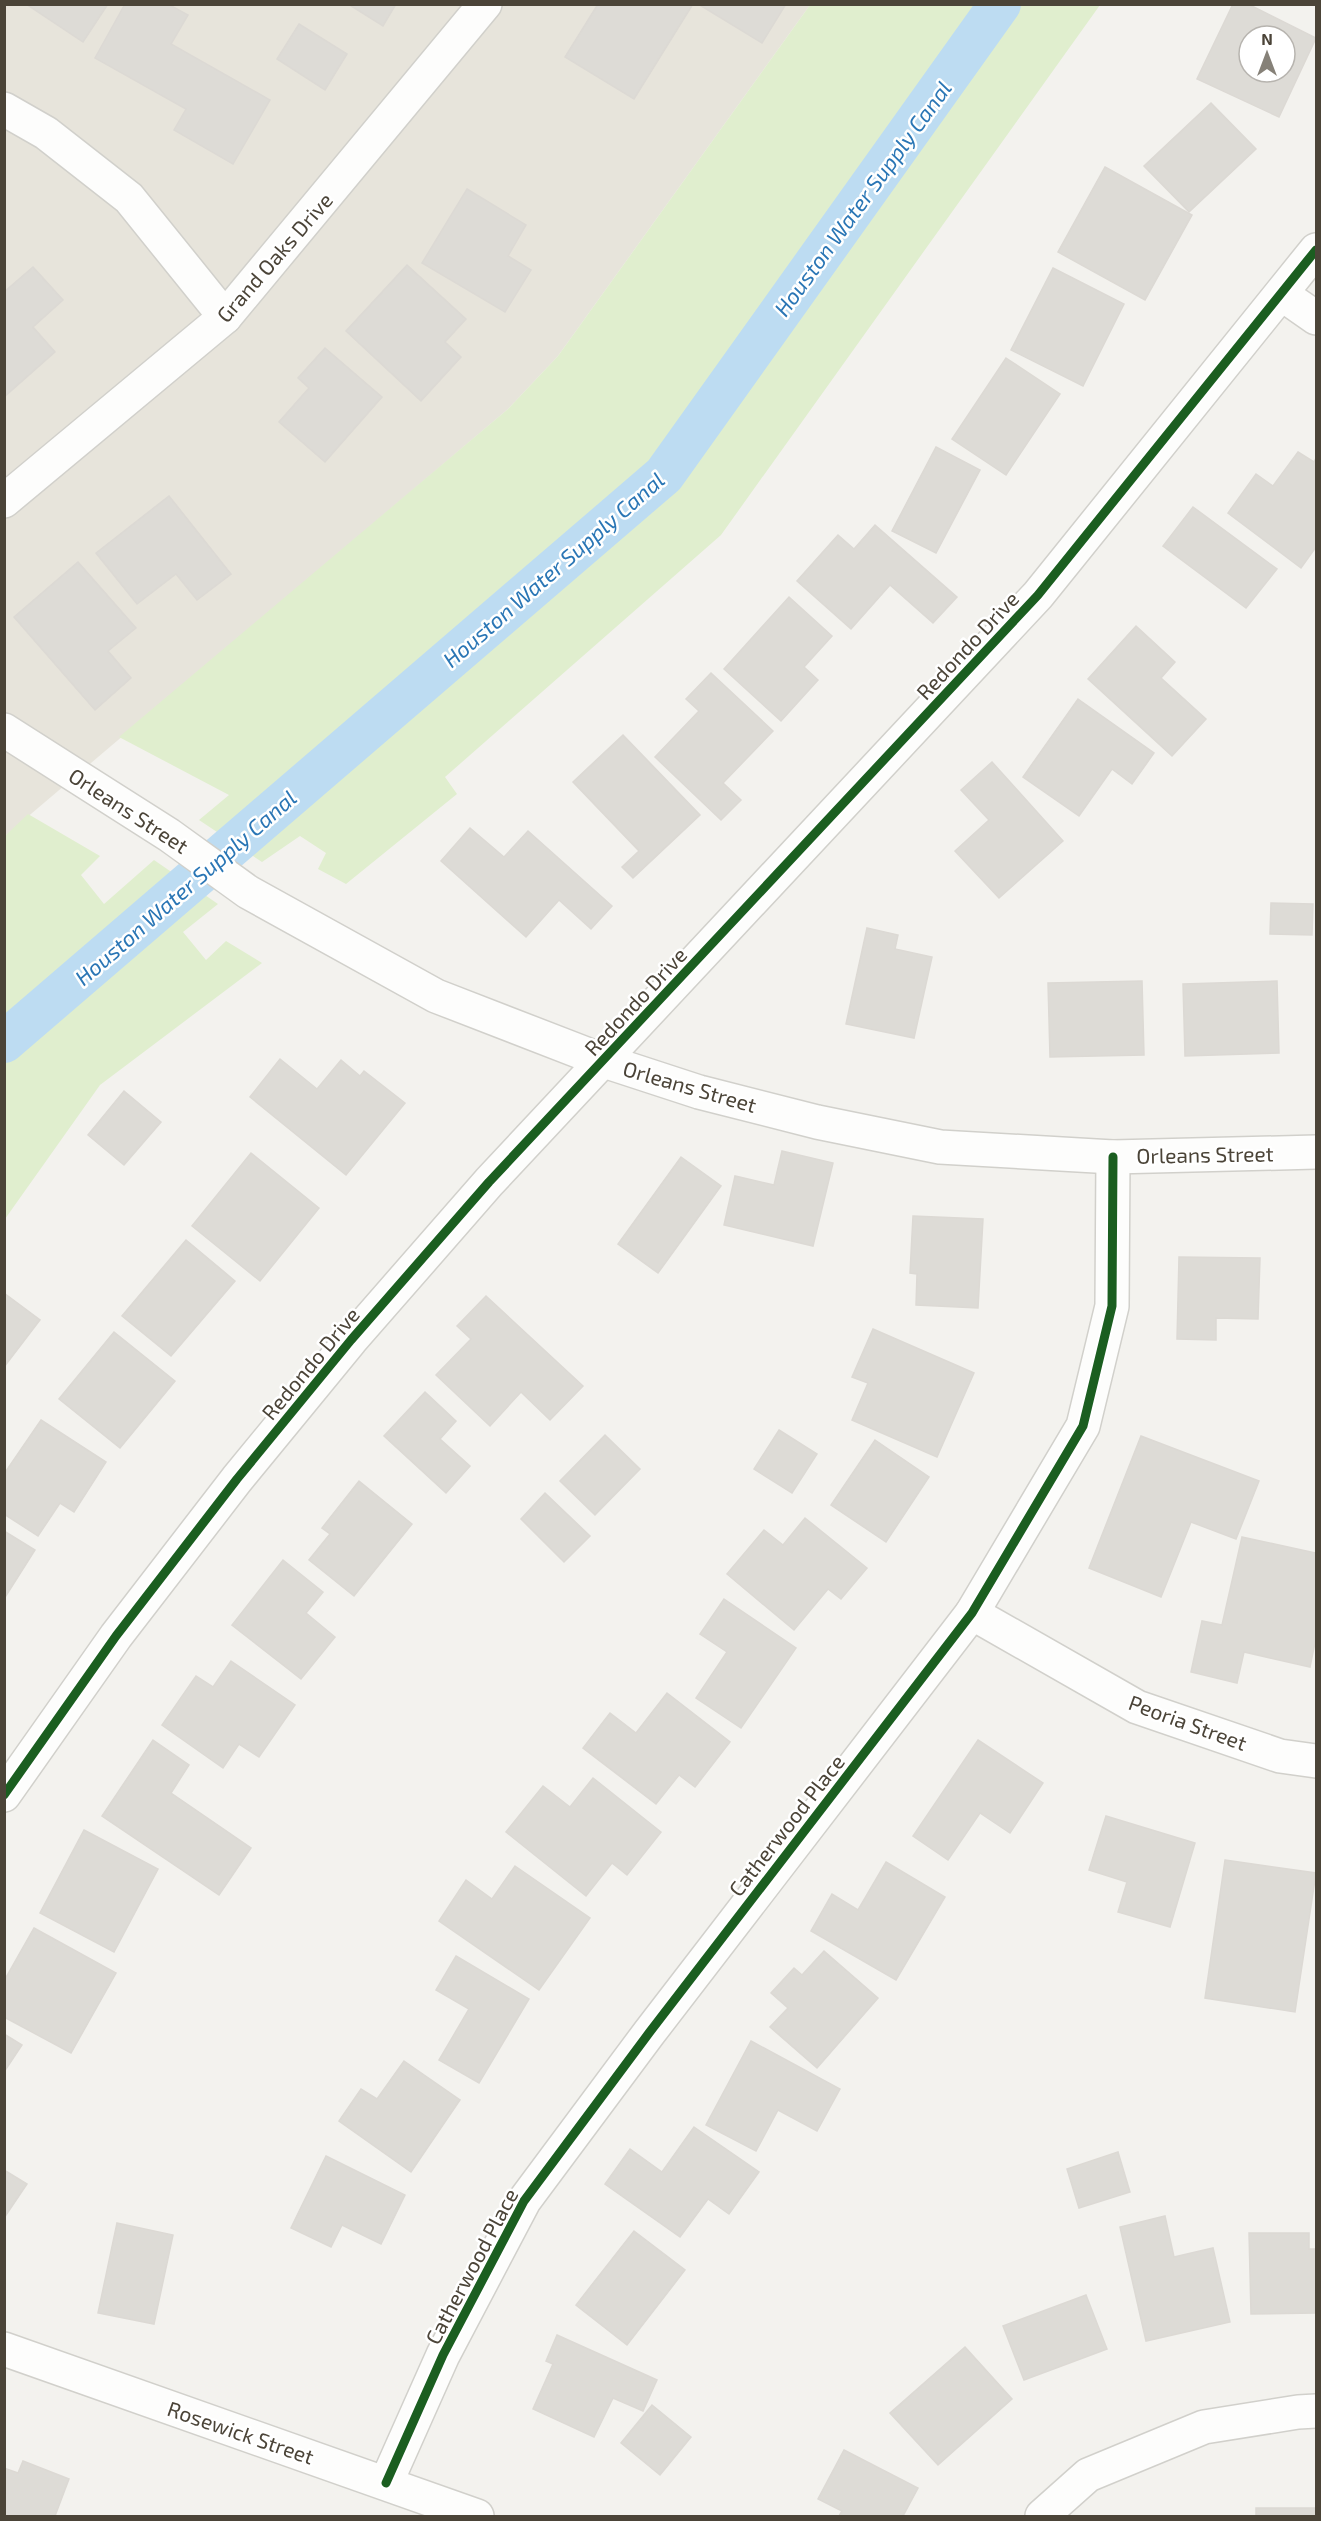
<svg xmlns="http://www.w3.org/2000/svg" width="1321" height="2521" font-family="'Exo 2',sans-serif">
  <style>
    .residential { fill: #e7e4db }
    .green { fill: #e0eece }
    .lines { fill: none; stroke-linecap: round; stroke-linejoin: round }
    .canal { stroke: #bddcf2; stroke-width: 42 }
    .building { fill: #dddbd6; stroke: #dcd9d4; stroke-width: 1.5; fill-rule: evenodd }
    .minor-casing { stroke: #d1d0cb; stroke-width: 36 }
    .minor { stroke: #fdfdfc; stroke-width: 33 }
    .cycleway-casing { stroke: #fff; stroke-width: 13 }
    .cycleway { stroke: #1b5e20; stroke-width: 9 }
    .labels { text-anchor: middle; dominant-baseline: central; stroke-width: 5; stroke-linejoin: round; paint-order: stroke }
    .street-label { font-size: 21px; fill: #4b4438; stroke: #fff }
    .water-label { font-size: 22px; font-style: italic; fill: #2a76b5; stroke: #fff }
  </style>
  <rect width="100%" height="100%" fill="#f3f2ee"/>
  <!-- residential -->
  <path class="residential" d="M 5,5 L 810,5 L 558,356 L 508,409 L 5,836 Z"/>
  <!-- green -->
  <g class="green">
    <path d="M 810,5 L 1100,5 L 721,535 L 445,777 L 457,794 L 346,884 L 318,869 L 326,853 L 300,836 L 262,862 L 199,820 L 229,795 L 119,737 L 508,409 L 558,356 Z"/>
    <path d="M 28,814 L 100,856 L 81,875 L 104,904 L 154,860 L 218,904 L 183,932 L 206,960 L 226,941 L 262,963 L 100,1085 L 5,1219 L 5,836 Z"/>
  </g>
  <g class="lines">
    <!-- canal -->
    <path class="canal" d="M 4,1042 L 664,475 L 1000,4"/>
  </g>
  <!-- building -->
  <g class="building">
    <path d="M 26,4 L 108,4 L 83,42 Z"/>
    <path d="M 125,4 L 168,4 L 188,15 L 171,44 L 270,100 L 233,164 L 174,130 L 186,109 L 95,58 Z"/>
    <path d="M 348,4 L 396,4 L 383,26 Z"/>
    <path d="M 598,4 L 693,4 L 634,99 L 565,57 Z"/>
    <path d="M 698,4 L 786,4 L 762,43 Z"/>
    <path d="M 1233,4 L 1248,4 L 1316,38 L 1279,117 L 1197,79 ZM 1249,36 L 1285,36 L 1285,72 L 1249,72 Z"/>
    <path d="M 299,24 L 347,54 L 325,90 L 277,59 Z"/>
    <path d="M 1211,103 L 1256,149 L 1189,212 L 1144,166 Z"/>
    <path d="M 1105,167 L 1192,215 L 1145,300 L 1058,252 Z"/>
    <path d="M 467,189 L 526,225 L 508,256 L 531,270 L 505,312 L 422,263 Z"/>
    <path d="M 407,265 L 466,319 L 445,342 L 461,357 L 421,401 L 346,331 Z"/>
    <path d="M 33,267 L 63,300 L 33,327 L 55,352 L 4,397 L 4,292 Z"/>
    <path d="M 1053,268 L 1124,304 L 1083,386 L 1011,350 Z"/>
    <path d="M 325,348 L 382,397 L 325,462 L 279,422 L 309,388 L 298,378 Z"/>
    <path d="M 1006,358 L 1060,394 L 1006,475 L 952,439 Z"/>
    <path d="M 936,447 L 980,470 L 936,553 L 892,531 Z"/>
    <path d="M 1298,452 L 1314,462 L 1316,458 L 1316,547 L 1301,568 L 1228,513 L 1256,474 L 1273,486 Z"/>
    <path d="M 169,496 L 231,574 L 197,600 L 176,574 L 137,604 L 96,553 Z"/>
    <path d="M 1193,507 L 1277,569 L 1246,608 L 1163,546 Z"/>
    <path d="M 875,525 L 957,597 L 933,623 L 890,585 L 851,629 L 797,581 L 838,535 L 854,549 Z"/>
    <path d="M 78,562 L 136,628 L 108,651 L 131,678 L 95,710 L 14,617 Z"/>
    <path d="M 789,597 L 832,636 L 804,667 L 818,680 L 781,721 L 724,669 Z"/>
    <path d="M 1136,626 L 1175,662 L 1161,678 L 1206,719 L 1172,756 L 1088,679 Z"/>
    <path d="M 711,673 L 773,731 L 723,783 L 741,800 L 721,820 L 655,757 L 699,711 L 686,699 Z"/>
    <path d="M 1078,699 L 1154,753 L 1132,784 L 1112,769 L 1079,816 L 1023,777 Z"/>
    <path d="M 623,735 L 700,815 L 633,878 L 622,867 L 639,851 L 573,782 Z"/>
    <path d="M 992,762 L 1063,841 L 999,898 L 955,851 L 989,820 L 961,790 Z"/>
    <path d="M 470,828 L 504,857 L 528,831 L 612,906 L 591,929 L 559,900 L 526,937 L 441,861 Z"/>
    <path d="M 1271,903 L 1313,904 L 1312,935 L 1270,934 Z"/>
    <path d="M 867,928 L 898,935 L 895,949 L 932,957 L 914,1038 L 846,1024 Z"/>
    <path d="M 1142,981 L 1144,1055 L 1050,1057 L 1048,983 Z"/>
    <path d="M 1277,981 L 1279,1053 L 1185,1056 L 1183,984 Z"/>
    <path d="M 280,1059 L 317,1089 L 341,1060 L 360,1076 L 364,1071 L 405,1103 L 346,1175 L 250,1097 Z"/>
    <path d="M 124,1091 L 161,1122 L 124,1165 L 88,1135 Z"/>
    <path d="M 782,1151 L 833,1163 L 813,1246 L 724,1225 L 735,1176 L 774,1185 Z"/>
    <path d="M 251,1153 L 319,1208 L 260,1281 L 192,1226 Z"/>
    <path d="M 681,1157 L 721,1186 L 658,1273 L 618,1244 Z"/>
    <path d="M 913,1216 L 983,1219 L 978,1308 L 916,1305 L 917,1274 L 910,1273 Z"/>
    <path d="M 186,1240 L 235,1281 L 171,1356 L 122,1316 Z"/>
    <path d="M 1179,1257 L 1260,1258 L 1258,1319 L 1216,1318 L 1216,1340 L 1177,1339 Z"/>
    <path d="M 4,1293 L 40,1320 L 4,1367 Z"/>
    <path d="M 486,1296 L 583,1386 L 550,1420 L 521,1392 L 490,1426 L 436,1375 L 471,1339 L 457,1326 Z"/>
    <path d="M 873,1329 L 974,1373 L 937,1457 L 852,1420 L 868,1383 L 852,1377 Z"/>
    <path d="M 114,1332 L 175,1381 L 120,1448 L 59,1399 Z"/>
    <path d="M 425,1392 L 456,1421 L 440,1439 L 470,1466 L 446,1493 L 384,1436 Z"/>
    <path d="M 41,1420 L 106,1462 L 74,1512 L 60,1503 L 38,1536 L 4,1514 L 4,1474 Z"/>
    <path d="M 779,1430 L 817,1454 L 792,1493 L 754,1469 Z"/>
    <path d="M 605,1435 L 640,1469 L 595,1515 L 560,1481 Z"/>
    <path d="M 1141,1436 L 1259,1481 L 1236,1539 L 1191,1522 L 1161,1597 L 1089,1568 Z"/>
    <path d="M 875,1440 L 929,1477 L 886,1542 L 831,1505 Z"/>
    <path d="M 359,1481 L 412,1524 L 354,1596 L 309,1560 L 330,1534 L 322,1528 Z"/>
    <path d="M 545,1493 L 590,1536 L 564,1562 L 521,1519 Z"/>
    <path d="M 805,1518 L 867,1568 L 841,1599 L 828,1589 L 794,1630 L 727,1574 L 764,1530 L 783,1545 Z"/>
    <path d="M 4,1531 L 35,1550 L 4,1599 Z"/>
    <path d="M 1242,1537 L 1316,1553 L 1316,1638 L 1310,1667 L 1244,1652 L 1237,1683 L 1191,1672 L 1202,1621 L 1222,1625 Z"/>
    <path d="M 283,1560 L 323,1592 L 306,1613 L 335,1637 L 301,1679 L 232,1625 Z"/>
    <path d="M 724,1599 L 796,1648 L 741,1728 L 696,1698 L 727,1652 L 700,1634 Z"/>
    <path d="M 231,1661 L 295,1705 L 259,1757 L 239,1744 L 223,1768 L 162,1725 L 196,1676 L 213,1687 Z"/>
    <path d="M 667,1693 L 730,1742 L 695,1787 L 679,1775 L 656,1804 L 583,1748 L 610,1713 L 636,1733 Z"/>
    <path d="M 153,1740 L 189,1765 L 171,1793 L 251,1848 L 219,1895 L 102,1816 Z"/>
    <path d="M 978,1740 L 1043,1783 L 1010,1833 L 980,1813 L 948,1860 L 913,1836 Z"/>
    <path d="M 593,1778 L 661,1832 L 627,1875 L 612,1863 L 586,1896 L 506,1832 L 543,1786 L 570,1807 Z"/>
    <path d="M 1106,1816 L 1195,1843 L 1170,1927 L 1118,1912 L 1127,1882 L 1089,1870 Z"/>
    <path d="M 84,1830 L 158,1869 L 114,1952 L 40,1913 Z"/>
    <path d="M 1225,1860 L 1316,1873 L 1295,2012 L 1205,1998 Z"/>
    <path d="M 886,1862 L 945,1897 L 896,1980 L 811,1931 L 832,1894 L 858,1910 Z"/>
    <path d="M 515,1866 L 590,1918 L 539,1990 L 439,1921 L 466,1880 L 492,1899 Z"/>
    <path d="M 34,1928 L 116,1973 L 71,2053 L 4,2017 L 4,1981 Z"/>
    <path d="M 824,1951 L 878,1998 L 817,2068 L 770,2027 L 788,2008 L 771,1993 L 794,1968 L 802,1975 Z"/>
    <path d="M 456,1956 L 529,1999 L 479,2083 L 439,2060 L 469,2009 L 436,1990 Z"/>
    <path d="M 4,2034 L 22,2045 L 4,2072 Z"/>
    <path d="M 751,2041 L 840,2089 L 817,2131 L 778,2110 L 756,2151 L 706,2125 Z"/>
    <path d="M 404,2061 L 460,2100 L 411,2172 L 339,2121 L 361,2089 L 377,2099 Z"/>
    <path d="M 694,2127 L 759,2172 L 729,2214 L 708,2199 L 680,2237 L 605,2184 L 630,2149 L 662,2172 Z"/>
    <path d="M 1118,2152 L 1130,2192 L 1079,2208 L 1067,2169 Z"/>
    <path d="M 326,2156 L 405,2195 L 381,2244 L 342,2225 L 331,2247 L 291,2228 Z"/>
    <path d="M 4,2170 L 27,2184 L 4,2218 Z"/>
    <path d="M 1165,2216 L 1174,2257 L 1213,2248 L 1230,2322 L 1146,2341 L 1120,2227 Z"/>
    <path d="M 117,2223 L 173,2235 L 154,2324 L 98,2313 Z"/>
    <path d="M 634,2231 L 685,2270 L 627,2345 L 576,2305 Z"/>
    <path d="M 1249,2233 L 1309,2233 L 1309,2249 L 1316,2249 L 1316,2313 L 1251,2314 Z"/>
    <path d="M 1086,2295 L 1107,2349 L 1024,2380 L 1003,2326 Z"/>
    <path d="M 557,2335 L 657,2380 L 643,2411 L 613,2398 L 594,2437 L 533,2409 L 553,2364 L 546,2361 Z"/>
    <path d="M 965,2347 L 1012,2399 L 938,2465 L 890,2413 Z"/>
    <path d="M 652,2405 L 691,2437 L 660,2475 L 621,2443 Z"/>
    <path d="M 844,2450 L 918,2488 L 903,2516 L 839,2516 L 842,2511 L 818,2499 Z"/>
    <path d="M 23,2461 L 69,2479 L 55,2516 L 4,2516 L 4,2468 L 18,2473 Z"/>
    <rect x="1256" y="2508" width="60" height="8"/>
  </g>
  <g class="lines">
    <defs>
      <g id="minor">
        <path d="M 4,109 L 46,133 L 129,198 L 225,317"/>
        <path d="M 1283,295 L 1316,318"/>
        <path d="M 4,501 L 225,317 L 485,4"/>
        <path d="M 4,730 L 169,835 L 248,892 L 436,996 L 604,1061 L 699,1092 L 817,1122 L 940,1147 L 1113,1157 L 1316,1152"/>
        <path d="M 972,1613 L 1137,1707 L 1280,1756 L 1316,1761"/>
        <path d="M 4,1795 L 116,1636 L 237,1479 L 351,1340 L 489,1182 L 1038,595 L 1316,250"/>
        <path d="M 4,2349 L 477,2516"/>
        <path d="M 386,2483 L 443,2355 L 524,2201 L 649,2033 L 972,1613 L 1083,1426 L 1112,1306 L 1113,1157"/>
        <path d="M 1042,2516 L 1088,2475 L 1204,2427 L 1298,2412 L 1316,2411"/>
      </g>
    </defs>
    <!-- minor casing -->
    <use href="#minor" class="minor-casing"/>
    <!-- minor -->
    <use href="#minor" class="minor"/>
    <defs>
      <g id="cycleway">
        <path d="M 4,1795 L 116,1636 L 237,1479 L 351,1340 L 489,1182 L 1038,595 L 1316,250"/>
        <path d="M 386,2483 L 443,2355 L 524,2201 L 649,2033 L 972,1613 L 1083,1426 L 1112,1306 L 1113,1157"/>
      </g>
    </defs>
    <!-- cycleway casing -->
    <use href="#cycleway" class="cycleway-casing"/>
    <!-- cycleway -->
    <use href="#cycleway" class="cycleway"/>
  </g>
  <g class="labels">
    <!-- street labels -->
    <g class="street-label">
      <text transform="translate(274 257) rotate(-49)">Grand Oaks Drive</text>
      <text transform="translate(967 645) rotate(-47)">Redondo Drive</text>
      <text transform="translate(129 810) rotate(33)">Orleans Street</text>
      <text transform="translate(635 1001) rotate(-47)">Redondo Drive</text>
      <text transform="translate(690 1086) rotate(16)">Orleans Street</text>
      <text transform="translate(1205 1154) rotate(-1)">Orleans Street</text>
      <text transform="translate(310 1363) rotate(-50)">Redondo Drive</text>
      <text transform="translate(1188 1722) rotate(20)">Peoria Street</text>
      <text transform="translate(786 1825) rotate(-52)">Catherwood Place</text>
      <text transform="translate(471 2266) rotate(-62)">Catherwood Place</text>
      <text transform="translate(241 2432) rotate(19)">Rosewick Street</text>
    </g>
    <!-- water labels -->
    <g class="water-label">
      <text transform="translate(862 198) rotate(-54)">Houston Water Supply Canal</text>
      <text transform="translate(553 569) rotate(-41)">Houston Water Supply Canal</text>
      <text transform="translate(185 887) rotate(-41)">Houston Water Supply Canal</text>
    </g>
  </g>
  <!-- border -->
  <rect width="1321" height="2521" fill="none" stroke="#4b4438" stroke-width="12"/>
  <!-- north arrow -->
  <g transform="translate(1267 54)"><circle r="28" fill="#ffffff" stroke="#b7b4af" stroke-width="1.5"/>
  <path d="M0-4.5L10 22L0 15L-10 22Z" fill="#868178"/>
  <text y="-9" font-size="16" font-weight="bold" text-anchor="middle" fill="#4b4438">N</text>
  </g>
</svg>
